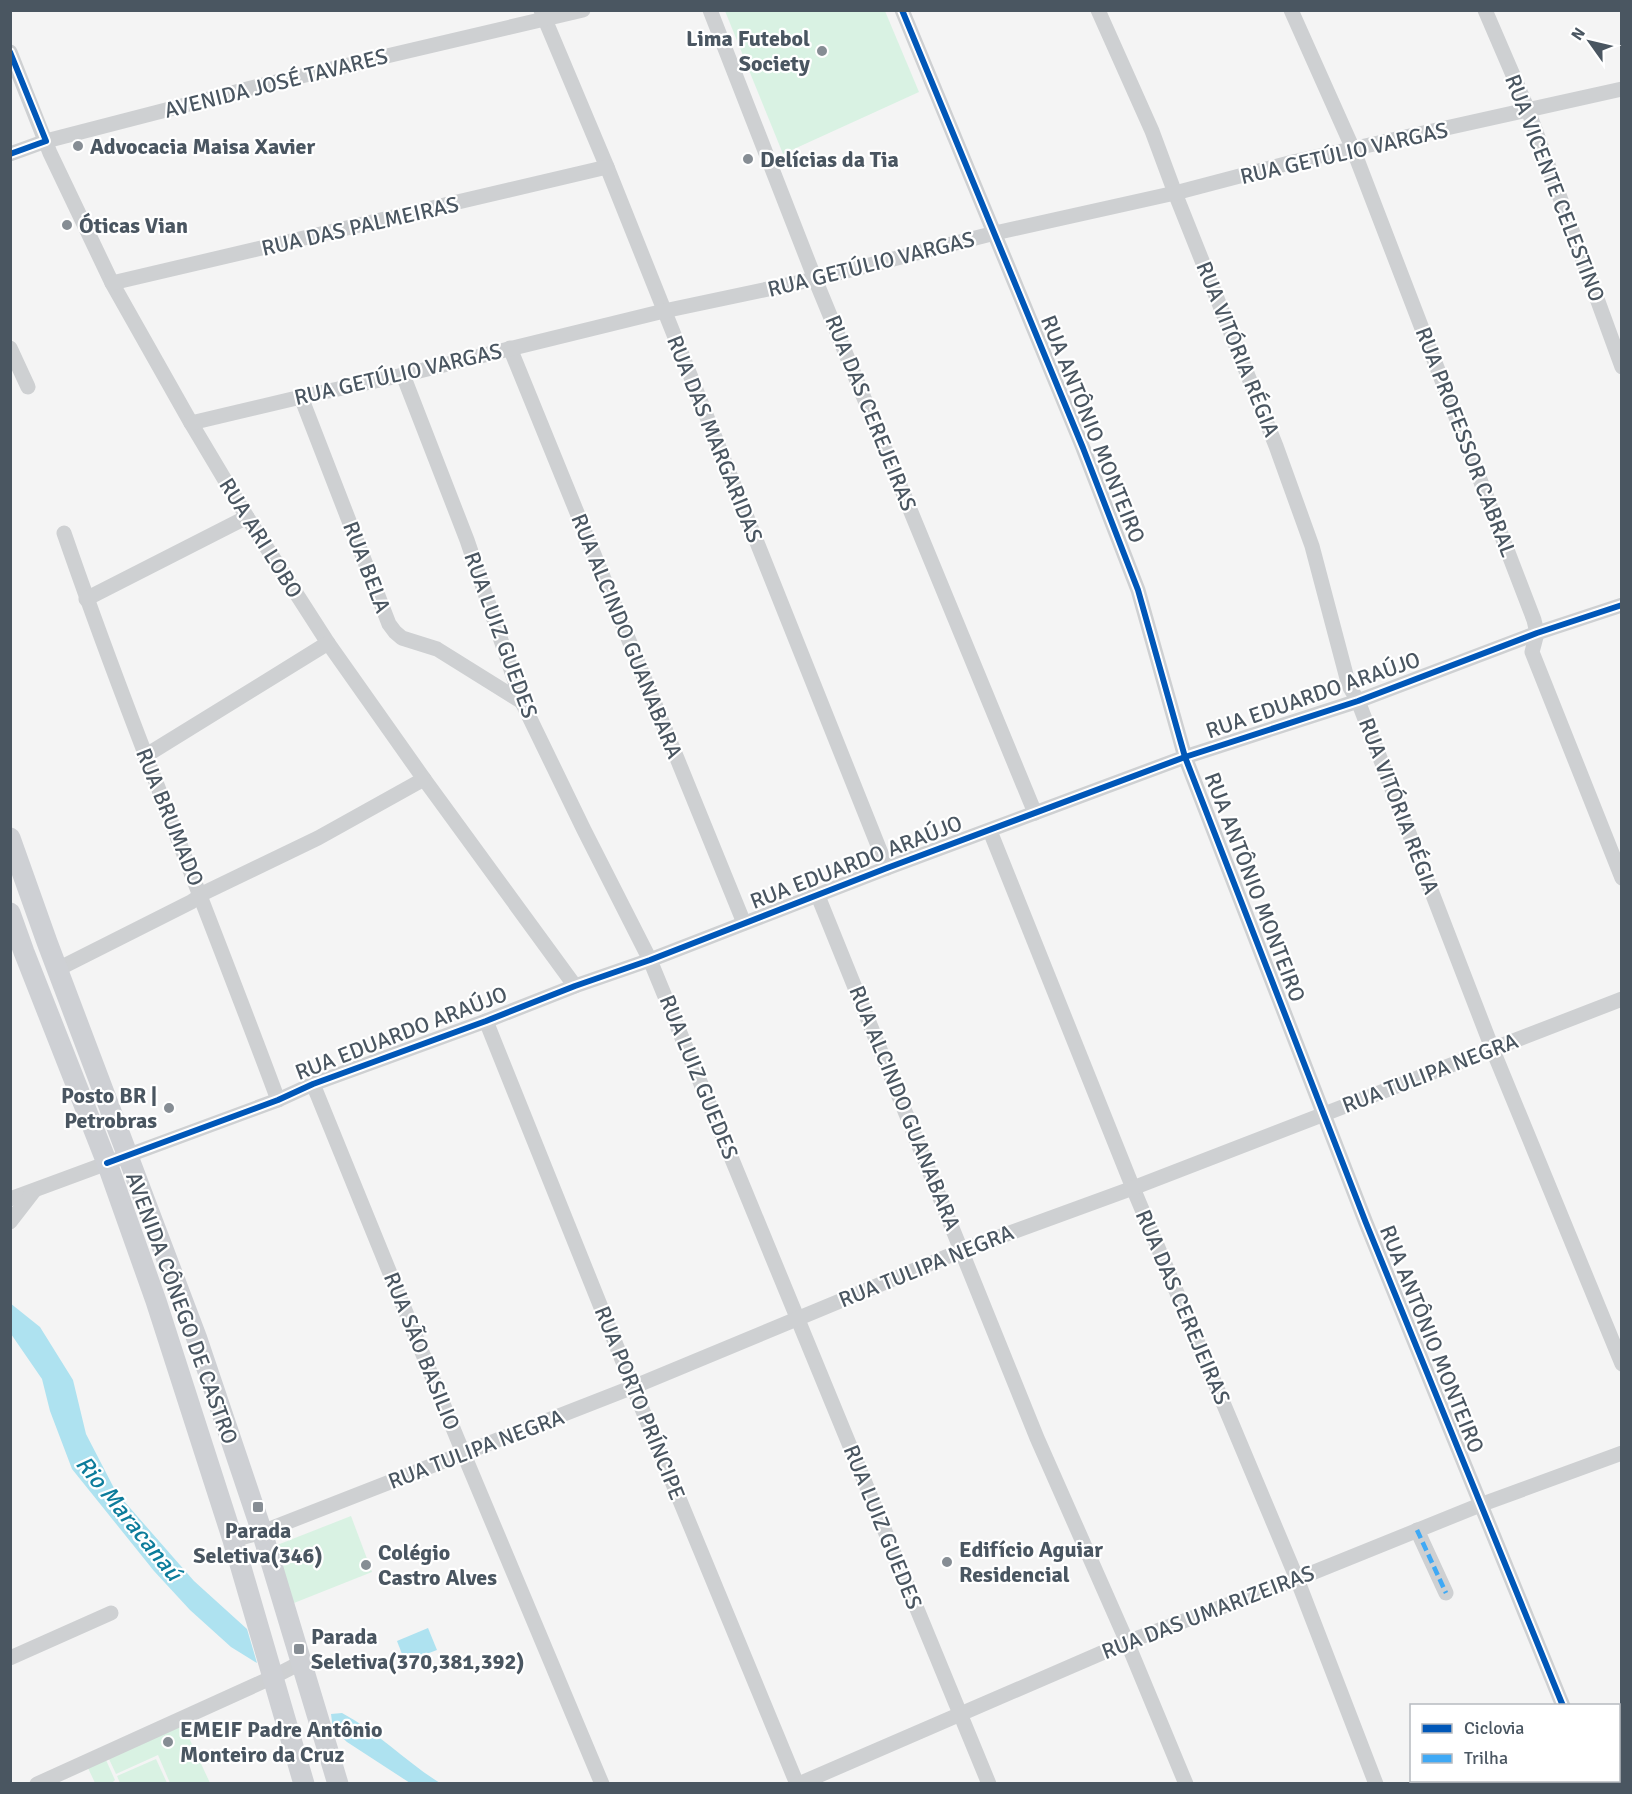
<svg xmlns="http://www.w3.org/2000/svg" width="1632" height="1794" font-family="Signika,sans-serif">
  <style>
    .green { fill: #d9f2e3 }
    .water { fill: #aee2f0 }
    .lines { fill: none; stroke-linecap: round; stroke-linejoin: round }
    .street { stroke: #ced0d2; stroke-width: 15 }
    .secondary { stroke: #ced0d4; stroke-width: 21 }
    .quiet { stroke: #3fa9f5; stroke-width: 4.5; stroke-dasharray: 9 4.5; stroke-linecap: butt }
    .cycleway-casing { stroke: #fff; stroke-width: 10 }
    .cycleway { stroke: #0057b8; stroke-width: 6 }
    .poi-dot { fill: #868d94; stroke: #fff; stroke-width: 2 }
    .labels { text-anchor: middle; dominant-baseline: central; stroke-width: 4.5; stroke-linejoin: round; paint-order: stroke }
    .poi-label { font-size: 22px; font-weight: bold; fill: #4a5661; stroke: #fff; text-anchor: start }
    .street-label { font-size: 22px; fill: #4a5661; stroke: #fff }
    .water-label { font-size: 24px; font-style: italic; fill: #0c7c9b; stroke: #fff }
  </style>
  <rect width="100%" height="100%" fill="#f4f4f4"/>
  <!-- green -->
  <g class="green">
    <path d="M 725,11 L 885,11 L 919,92 L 783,154 Z"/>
    <path d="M 351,1516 L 372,1572 L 294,1603 L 272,1547 Z"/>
    <path d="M 183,1725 L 210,1783 L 170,1783 L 158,1755 L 116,1774 L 109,1759 Z"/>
    <path d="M 156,1759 L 167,1783 L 120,1783 L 117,1776 Z"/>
    <path d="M 106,1760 L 115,1780 L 112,1783 L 95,1783 L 88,1768 Z"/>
  </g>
  <!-- water -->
  <g class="water">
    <path d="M 10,1303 L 40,1327 L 73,1380 L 86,1434 L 116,1492 L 194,1581 L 247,1629 L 257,1663 L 231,1647 L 190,1610 L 154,1571 L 72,1469 L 50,1411 L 42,1379 L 11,1334 Z"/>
    <path d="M 428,1628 L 437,1650 L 405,1662 L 397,1641 Z"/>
    <path d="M 342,1713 C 378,1732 406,1762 440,1783 L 410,1783 L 347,1742 L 333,1729 L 331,1714 Z"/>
  </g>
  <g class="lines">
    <!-- street -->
    <g class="street">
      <path d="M 541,10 L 607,167 L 887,868"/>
      <path d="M 710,10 L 815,279 L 1035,813"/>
      <path d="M 902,10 L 1083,448 L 1138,590 L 1185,757 L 1366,1223 L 1563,1706"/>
      <path d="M 1098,10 L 1152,131 L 1175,193 L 1276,446 L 1312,546 L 1349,686 L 1358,701 L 1492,1048 L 1622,1364"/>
      <path d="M 1291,10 L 1353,149 L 1534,620 L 1537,633 L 1532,652 L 1622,878"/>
      <path d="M 1485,10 L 1528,110 L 1622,367"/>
      <path d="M 10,52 L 50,153 L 112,283 L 191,423 L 247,517 L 328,643 L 424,779 L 575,986"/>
      <path d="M 10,154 L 46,141 L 263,85 L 583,10"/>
      <path d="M 112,283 L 607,167"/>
      <path d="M 10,348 L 28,387"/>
      <path d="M 510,348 L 744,923"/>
      <path d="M 403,375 L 467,540 L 522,702 L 584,830 L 650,960 L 989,1784"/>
      <path d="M 301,397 L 389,624 L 395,632 L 402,638 L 437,649 L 522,702"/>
      <path d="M 191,423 L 301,397 L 403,375 L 664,311 L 815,279 L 995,233 L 1175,193 L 1293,162 L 1622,89"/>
      <path d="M 64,533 C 130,724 208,911 278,1100"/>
      <path d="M 86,599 L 247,517"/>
      <path d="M 145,756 L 328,643"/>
      <path d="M 990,831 L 1133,1188 L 1297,1579 L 1376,1784"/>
      <path d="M 818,896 L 1037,1438 L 1127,1642 L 1186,1784"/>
      <path d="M 58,969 L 191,902 L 206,892 L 318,838 L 424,779"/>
      <path d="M 486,1021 L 633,1387 L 797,1784"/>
      <path d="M 313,1084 L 457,1438 L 602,1784"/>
      <path d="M 10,1199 L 278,1100 L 313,1084 L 486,1021 L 575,986 L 650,960 L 887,868 L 1185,757 L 1358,701 L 1537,633 L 1622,605"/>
      <path d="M 10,1222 L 34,1191"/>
      <path d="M 1417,1530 L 1446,1593"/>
      <path d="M 233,1540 L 262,1532 L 633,1387 L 963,1250 L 1133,1188 L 1622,999"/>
      <path d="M 10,1658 L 111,1613"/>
      <path d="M 1594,1780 L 1595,1784"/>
      <path d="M 37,1784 L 273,1677 L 302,1662"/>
      <path d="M 799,1784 L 1127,1642 L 1297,1579 L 1480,1505 L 1622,1453"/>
    </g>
    <!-- secondary -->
    <g class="secondary">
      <path d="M 10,838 L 47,942 L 197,1339 L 262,1532 L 338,1784"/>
      <path d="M 10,913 L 24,952 L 107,1163 L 156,1301 L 233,1540 L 304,1784"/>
    </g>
    <!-- quiet -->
    <path class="quiet" d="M 1417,1530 L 1446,1593"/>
    <defs>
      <g id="cycleway">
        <path d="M 902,10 L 1083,448 L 1138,590 L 1185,757 L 1366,1223 L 1563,1706"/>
        <path d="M 10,52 L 46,141 L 10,154"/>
        <path d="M 107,1163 L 278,1100 L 313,1084 L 486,1021 L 575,986 L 650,960 L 887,868 L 1185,757 L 1358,701 L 1537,633 L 1622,605"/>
      </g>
    </defs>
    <!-- cycleway casing -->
    <use href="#cycleway" class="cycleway-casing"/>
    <!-- cycleway -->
    <use href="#cycleway" class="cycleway"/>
  </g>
  <!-- markers -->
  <g class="poi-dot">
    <circle cx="822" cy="51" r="6"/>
    <circle cx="78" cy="146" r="6"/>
    <circle cx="748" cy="159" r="6"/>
    <circle cx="67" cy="225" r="6"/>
    <circle cx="169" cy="1108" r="6"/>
    <rect x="252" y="1501" width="12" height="12" rx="3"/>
    <circle cx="947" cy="1562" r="6"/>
    <circle cx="366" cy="1565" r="6"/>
    <rect x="293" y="1643" width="12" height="12" rx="3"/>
    <circle cx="168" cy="1742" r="6"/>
  </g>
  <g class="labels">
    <!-- poi labels -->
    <g class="poi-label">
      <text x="810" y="38" text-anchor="end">Lima Futebol<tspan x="810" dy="25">Society</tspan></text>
      <text x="90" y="146">Advocacia Maisa Xavier</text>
      <text x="760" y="159">Delícias da Tia</text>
      <text x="79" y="225">Óticas Vian</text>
      <text x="157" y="1095" text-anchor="end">Posto BR |<tspan x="157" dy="25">Petrobras</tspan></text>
      <text x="258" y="1530" text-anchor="middle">Parada<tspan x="258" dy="25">Seletiva(346)</tspan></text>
      <text x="959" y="1549">Edifício Aguiar<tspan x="959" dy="25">Residencial</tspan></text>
      <text x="378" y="1552">Colégio<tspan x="378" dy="25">Castro Alves</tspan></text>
      <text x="311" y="1636">Parada<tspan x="311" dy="25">Seletiva(370,381,392)</tspan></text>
      <text x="180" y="1729">EMEIF Padre Antônio<tspan x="180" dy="25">Monteiro da Cruz</tspan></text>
    </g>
    <!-- street labels -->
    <g class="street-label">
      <text transform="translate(276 83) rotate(-14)">AVENIDA JOSÉ TAVARES</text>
      <text transform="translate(1344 153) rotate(-13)">RUA GETÚLIO VARGAS</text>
      <text transform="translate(1555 188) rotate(69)">RUA VICENTE CELESTINO</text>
      <text transform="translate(360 226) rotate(-13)">RUA DAS PALMEIRAS</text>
      <text transform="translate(871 264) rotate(-14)">RUA GETÚLIO VARGAS</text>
      <text transform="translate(1238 349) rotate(68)">RUA VITÓRIA RÉGIA</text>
      <text transform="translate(398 374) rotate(-13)">RUA GETÚLIO VARGAS</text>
      <text transform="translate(871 413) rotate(68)">RUA DAS CEREJEIRAS</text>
      <text transform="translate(1093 429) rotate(68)">RUA ANTÔNIO MONTEIRO</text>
      <text transform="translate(715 439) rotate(68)">RUA DAS MARGARIDAS</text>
      <text transform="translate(1466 442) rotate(69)">RUA PROFESSOR CABRAL</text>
      <text transform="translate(261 538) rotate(58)">RUA ARI LOBO</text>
      <text transform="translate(367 567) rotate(69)">RUA BELA</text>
      <text transform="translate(501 635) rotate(70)">RUA LUIZ GUEDES</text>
      <text transform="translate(627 636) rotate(68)">RUA ALCINDO GUANABARA</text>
      <text transform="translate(1313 695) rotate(-19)">RUA EDUARDO ARAÚJO</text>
      <text transform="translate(1399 806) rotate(69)">RUA VITÓRIA RÉGIA</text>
      <text transform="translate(170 817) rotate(68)">RUA BRUMADO</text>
      <text transform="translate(856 862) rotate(-21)">RUA EDUARDO ARAÚJO</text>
      <text transform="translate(1255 887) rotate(69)">RUA ANTÔNIO MONTEIRO</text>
      <text transform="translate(401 1033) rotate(-21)">RUA EDUARDO ARAÚJO</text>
      <text transform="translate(1430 1073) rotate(-21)">RUA TULIPA NEGRA</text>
      <text transform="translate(699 1077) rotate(68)">RUA LUIZ GUEDES</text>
      <text transform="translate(905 1108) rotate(68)">RUA ALCINDO GUANABARA</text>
      <text transform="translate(926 1266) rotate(-22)">RUA TULIPA NEGRA</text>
      <text transform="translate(1183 1307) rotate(67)">RUA DAS CEREJEIRAS</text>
      <text transform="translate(182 1308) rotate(70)">AVENIDA CÔNEGO DE CASTRO</text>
      <text transform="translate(1432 1339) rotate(68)">RUA ANTÔNIO MONTEIRO</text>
      <text transform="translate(422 1351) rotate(68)">RUA SÃO BASILIO</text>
      <text transform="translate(640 1403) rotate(68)">RUA PORTO PRÍNCIPE</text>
      <text transform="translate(476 1449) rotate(-21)">RUA TULIPA NEGRA</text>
      <text transform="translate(883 1527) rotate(68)">RUA LUIZ GUEDES</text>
      <text transform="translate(1208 1612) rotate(-21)">RUA DAS UMARIZEIRAS</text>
    </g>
    <!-- water labels -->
    <g class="water-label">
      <text transform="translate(129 1518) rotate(51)">Rio Maracanaú</text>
    </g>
  </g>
  <!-- border -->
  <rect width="1632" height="1794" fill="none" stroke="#4a5661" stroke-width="24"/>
  <!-- legend -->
  <rect x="1410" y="1704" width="210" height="78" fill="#ffffff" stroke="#b7bbc0" stroke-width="1.5"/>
  <rect x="1422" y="1724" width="30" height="9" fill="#0057b8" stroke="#b7bbc0" stroke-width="1.5"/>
  <text x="1464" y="1734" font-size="18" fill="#4a5661">Ciclovia</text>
  <rect x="1422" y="1754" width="30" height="9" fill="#3fa9f5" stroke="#b7bbc0" stroke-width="1.5"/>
  <text x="1464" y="1764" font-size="18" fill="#4a5661">Trilha</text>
  <!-- north arrow -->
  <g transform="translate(1590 42) rotate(304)" stroke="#ffffff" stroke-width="4.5" paint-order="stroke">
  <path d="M0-4.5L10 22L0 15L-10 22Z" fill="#4a5661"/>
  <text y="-9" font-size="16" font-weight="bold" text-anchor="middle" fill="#4a5661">N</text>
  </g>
</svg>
